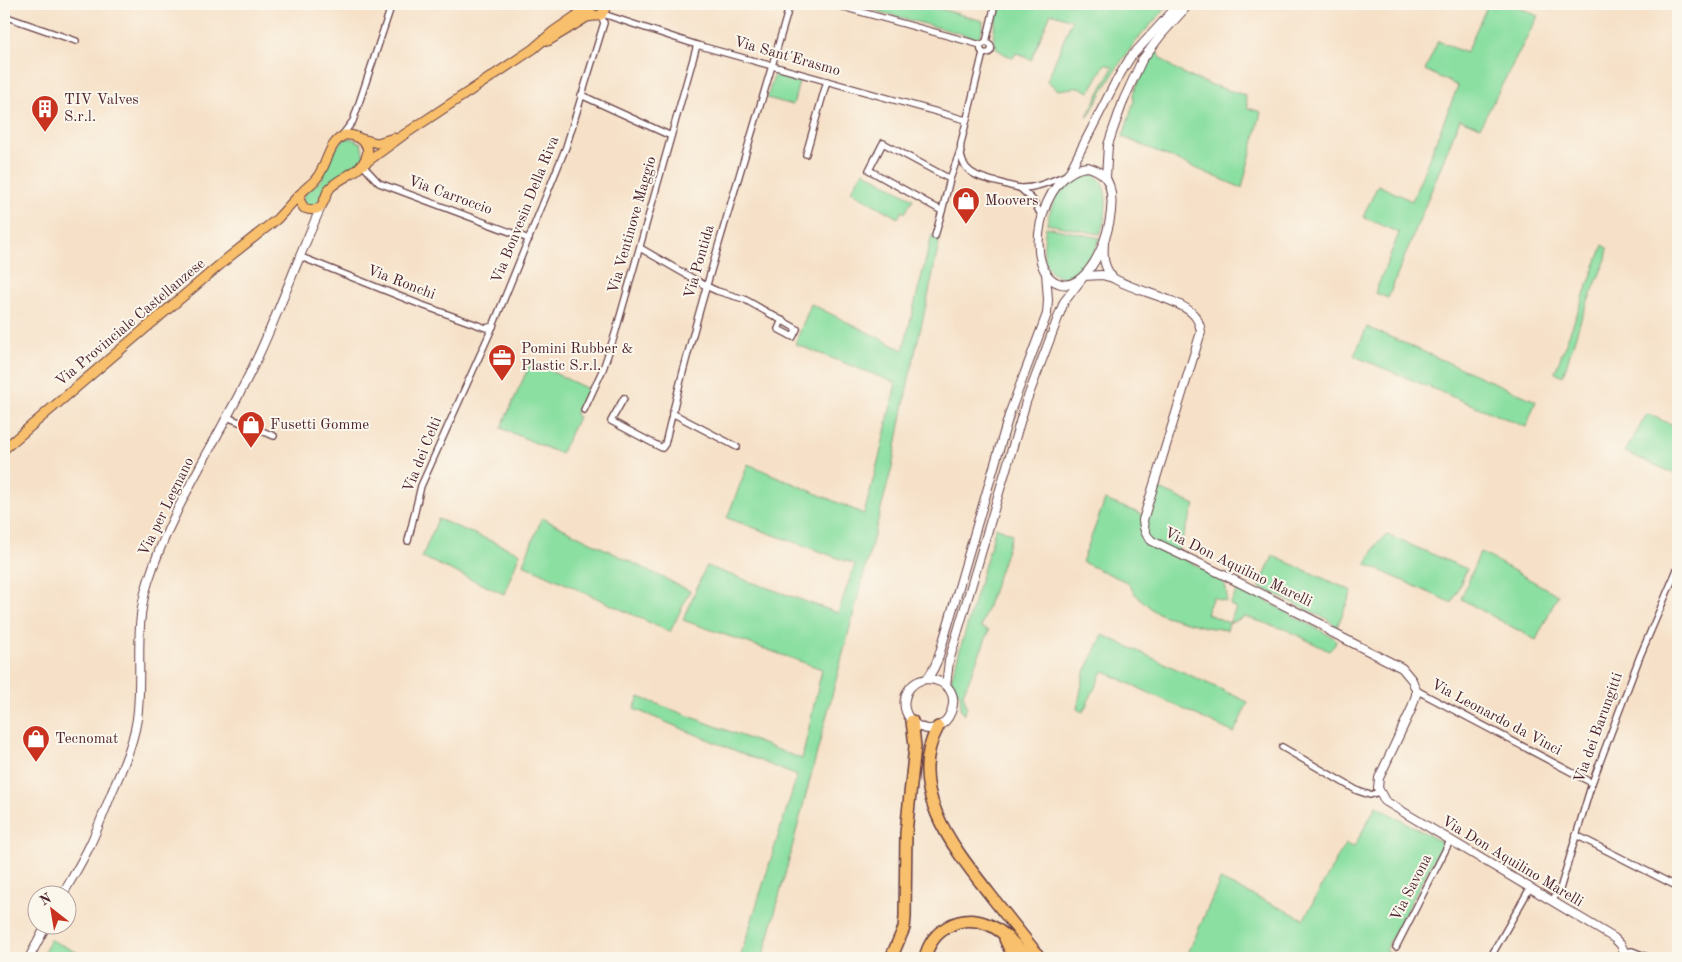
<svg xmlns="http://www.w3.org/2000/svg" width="1682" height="962" font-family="'Old Standard TT',serif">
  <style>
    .green { fill: #8adfa1; stroke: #6a7f66 }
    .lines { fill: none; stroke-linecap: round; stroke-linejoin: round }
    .minor-casing { stroke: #643c43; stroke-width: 8 }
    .tertiary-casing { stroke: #643c43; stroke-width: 10 }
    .primary-casing { stroke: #643c43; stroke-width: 11 }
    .motorway-casing { stroke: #643c43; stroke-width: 14 }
    .minor { stroke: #fff; stroke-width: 5.5 }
    .tertiary { stroke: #fff; stroke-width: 8 }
    .primary { stroke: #f8bf6c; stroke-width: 9 }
    .motorway { stroke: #f8bf6c; stroke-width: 11 }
    .labels { text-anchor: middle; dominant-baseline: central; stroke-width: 4; stroke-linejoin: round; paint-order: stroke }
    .street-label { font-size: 15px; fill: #4a1f2b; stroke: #fbf7ec }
    .poi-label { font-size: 15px; fill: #4a1f2b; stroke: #fbf7ec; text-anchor: start }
  </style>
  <rect width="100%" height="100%" fill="#fbf7ec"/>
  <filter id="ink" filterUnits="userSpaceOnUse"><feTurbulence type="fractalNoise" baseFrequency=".02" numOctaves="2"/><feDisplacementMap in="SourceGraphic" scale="10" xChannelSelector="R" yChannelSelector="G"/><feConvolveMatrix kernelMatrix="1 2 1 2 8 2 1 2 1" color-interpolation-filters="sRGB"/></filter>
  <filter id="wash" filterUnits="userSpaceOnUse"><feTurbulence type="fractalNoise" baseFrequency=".0096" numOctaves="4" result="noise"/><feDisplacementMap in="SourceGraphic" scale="20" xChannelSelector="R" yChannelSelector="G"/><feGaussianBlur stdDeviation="1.12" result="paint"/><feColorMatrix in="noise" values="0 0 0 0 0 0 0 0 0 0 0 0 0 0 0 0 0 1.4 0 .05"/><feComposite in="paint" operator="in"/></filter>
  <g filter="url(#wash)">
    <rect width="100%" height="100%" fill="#f6e1c8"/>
    <!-- green -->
    <g class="green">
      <path d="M 850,4 L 923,4 L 983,21 L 983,27 L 979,37 L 977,38 Z"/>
      <path d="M 1001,4 L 1170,4 C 1158,17 1145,30 1134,44 C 1116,67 1102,92 1088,117 L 1087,116 L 1113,67 L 1105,64 L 1089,92 L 1079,87 L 1058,90 L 1047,81 L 1072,20 L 1051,13 L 1031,60 L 1016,53 L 1013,58 C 1007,55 999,52 996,47 C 989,36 998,15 1001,4 Z"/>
      <path d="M 1488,4 L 1519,4 L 1518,7 L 1538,16 L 1480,127 L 1460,119 L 1388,298 L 1375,293 L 1399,233 L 1363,217 L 1378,185 L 1412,201 L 1458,86 L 1425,70 L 1438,41 L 1466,53 Z"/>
      <path d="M 1156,51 C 1172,76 1218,87 1245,95 L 1248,108 L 1261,112 L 1242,188 L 1123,137 L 1134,101 L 1133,94 L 1146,66 Z"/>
      <path d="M 777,71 L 800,78 L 793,105 L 767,98 L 775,73 Z"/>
      <path d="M 350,138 L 361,143 L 364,157 L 356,166 L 326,186 L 317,204 L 311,206 L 305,204 L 303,198 C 306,190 313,188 319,182 C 331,168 331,142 350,138 Z"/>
      <path d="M 863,171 L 913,199 L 905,213 L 902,211 L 898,218 L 851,191 Z"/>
      <path d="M 1087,171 C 1112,179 1108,214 1100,234 L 1047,224 C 1049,211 1059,183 1072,176 C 1076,174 1082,172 1087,171 Z"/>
      <path d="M 1046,227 L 1100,238 C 1094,252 1080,284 1058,276 C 1053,274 1049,271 1047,266 C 1042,254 1044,239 1046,227 Z"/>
      <path d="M 932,235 L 940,239 L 929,292 L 908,383 L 892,467 L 763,958 L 740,958 L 797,776 L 634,709 L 639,697 L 802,759 L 822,669 L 683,620 L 706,566 L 838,613 L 855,564 L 727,518 L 748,464 L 864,514 L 880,454 L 896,383 L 795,344 L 811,304 L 903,350 Z"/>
      <path d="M 1603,245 L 1608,248 L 1606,259 L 1582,316 L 1563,376 L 1555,372 Z"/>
      <path d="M 1367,327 L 1536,401 L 1526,427 L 1354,356 Z"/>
      <path d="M 531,362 L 588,389 L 575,415 L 578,417 L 561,454 L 501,428 Z"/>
      <path d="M 1647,414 L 1678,427 L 1678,475 L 1625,452 Z"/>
      <path d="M 1158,488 L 1195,505 L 1176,555 L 1219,577 C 1226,583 1228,593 1226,602 L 1213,597 L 1206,613 L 1229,623 L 1236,608 L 1230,605 L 1237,590 L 1247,590 L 1336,639 L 1335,645 L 1329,651 L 1287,630 L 1245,617 L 1229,623 L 1227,630 L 1205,627 L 1165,616 L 1154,611 L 1136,595 L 1127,582 L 1082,562 L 1105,500 L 1149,517 Z"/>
      <path d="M 542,518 L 690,591 L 670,632 L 523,564 Z"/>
      <path d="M 438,519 L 520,553 L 504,594 L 422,557 Z"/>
      <path d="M 996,527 L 1012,534 L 981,627 L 989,631 L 963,694 L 967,707 L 964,715 L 961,711 L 960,695 L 951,680 Z"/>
      <path d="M 1387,535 L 1467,569 L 1452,603 L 1366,564 L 1378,542 Z"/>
      <path d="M 1480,552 L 1558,595 L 1536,640 L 1461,599 Z"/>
      <path d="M 1273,556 L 1352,591 L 1337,627 L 1327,619 L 1259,587 Z"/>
      <path d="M 1103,635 L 1248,702 L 1234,733 L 1103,671 L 1083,712 L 1077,709 L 1084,674 Z"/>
      <path d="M 1376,806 L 1443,843 L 1385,950 L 1395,956 L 1395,958 L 1186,958 L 1220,880 L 1304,919 L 1345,844 L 1354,847 Z"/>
      <path d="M 50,940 L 51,940 L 89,958 L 42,958 Z"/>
    </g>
  </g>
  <g filter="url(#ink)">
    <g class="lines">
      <defs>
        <g id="minor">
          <path d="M 563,4 L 584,10"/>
          <path d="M 832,4 L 981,45"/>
          <path d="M 603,14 L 697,45 L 966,120"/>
          <path d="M 4,16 L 76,41"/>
          <path d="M 986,42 L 995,4"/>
          <circle cx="986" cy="48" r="5.5"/>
          <path d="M 983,53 L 961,143 C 957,172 978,178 1001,183 C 1007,185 1014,187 1020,188 C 1035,189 1051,181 1064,176"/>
          <path d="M 581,95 L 671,136"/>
          <path d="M 343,134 L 353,121 L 392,4"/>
          <path d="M 806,154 L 827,81"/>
          <path d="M 366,169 L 379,183 L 529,239"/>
          <path d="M 950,179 L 883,143 L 869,170 L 942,211 L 950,179 L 960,151"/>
          <path d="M 1020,188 L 1033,200 L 1041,215"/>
          <path d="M 935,236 L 942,211"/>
          <path d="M 640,248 L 706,286 L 717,291 L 744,299 L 797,329 L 793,337 L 778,329 L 782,320"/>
          <path d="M 301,257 L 419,304 L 486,328 L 493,326"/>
          <path d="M 624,398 L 611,421 L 662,448 L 665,444 C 700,295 748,151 790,4"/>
          <path d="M 584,410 L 603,369 L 615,334 L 697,45"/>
          <path d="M 672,413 L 737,447"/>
          <path d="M 227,417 L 274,436"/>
          <path d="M 408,541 L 421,486 L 493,326 L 566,147 L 604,23 L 601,15"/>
          <path d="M 1416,690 L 1592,783"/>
          <path d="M 1282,747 L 1358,791 L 1370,795 L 1379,792"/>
          <path d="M 1576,835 L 1678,887"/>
          <path d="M 1552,901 L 1560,889 L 1592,783 L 1640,656 L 1678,567"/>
          <path d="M 1396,947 L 1450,841"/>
          <path d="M 1625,952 L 1632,951 L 1650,958"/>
          <path d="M 1490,958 L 1530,888"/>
        </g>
        <g id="tertiary">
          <path d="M 1088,167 C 1094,169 1100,171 1104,176 C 1126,199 1096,292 1061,284 C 1020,274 1039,170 1088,167 Z"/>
          <path d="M 1069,173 L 1116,81 L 1130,58 L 1179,4"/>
          <path d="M 1106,177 L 1108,145 L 1113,130 L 1124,99 L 1142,60 L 1161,35 L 1189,4"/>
          <path d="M 1113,278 C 1134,291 1173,297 1191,312 C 1197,317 1200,324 1201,332 L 1143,520 C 1144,529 1145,535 1152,541 L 1228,577 L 1321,624 L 1329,631 L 1402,668 L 1412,680 L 1416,690 L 1416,695 L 1411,710 L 1379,778 L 1378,788 L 1385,801 L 1614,938 L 1621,945 L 1627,958"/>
          <path d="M 926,679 C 977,681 946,749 914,723 C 907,717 903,708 905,699 C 906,691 912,684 919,681 C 921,680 924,680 926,679 C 932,675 935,665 938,659 L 1010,412 L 1047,314 L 1048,300 L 1046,272"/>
          <path d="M 946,686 L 949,661 L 1026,402 L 1064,302 L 1084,276 L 1102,275 L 1113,278 C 1103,266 1103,257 1104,243"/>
          <path d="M 63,894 C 72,878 82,862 90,845 C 98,828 105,810 112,792 C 123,767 136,738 138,710 C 142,666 134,625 148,582 C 171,509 215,444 249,375 C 277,320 296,261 322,205"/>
          <path d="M 29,958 L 47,924"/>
        </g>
        <g id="primary">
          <path d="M 591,13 L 596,16 L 601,15 L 605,9 L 604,4"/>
          <path d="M 548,41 L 587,17 L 594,16"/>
          <path d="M 345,135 C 356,134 371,142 367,155 C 362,173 341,176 330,188 C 325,194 325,204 319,208 C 314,211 309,210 304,208 L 299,200 C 300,190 309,187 315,180 C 328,166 327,143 345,135 Z"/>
          <path d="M 362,139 L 377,143 L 394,138"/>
          <path d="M 361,166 L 402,136 L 533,49 L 554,31 L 589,7"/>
          <path d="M 4,449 L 229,257 L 277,219 L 300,194"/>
        </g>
        <g id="motorway">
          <path d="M 938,727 C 905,787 952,846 988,892 C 1005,914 1023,936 1040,958"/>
          <path d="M 1005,939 L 1014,958"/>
          <path d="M 891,958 L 904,928 L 905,917 L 906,833 L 915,746 L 912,721"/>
          <path d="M 925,958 C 931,931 959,913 987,924 C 1003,930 1016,946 1028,958"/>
        </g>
      </defs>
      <!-- minor casing -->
      <use href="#minor" class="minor-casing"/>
      <!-- tertiary casing -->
      <use href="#tertiary" class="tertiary-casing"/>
      <!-- primary casing -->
      <use href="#primary" class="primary-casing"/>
      <!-- motorway casing -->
      <use href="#motorway" class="motorway-casing"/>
      <!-- minor -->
      <use href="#minor" class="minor"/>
      <!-- tertiary -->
      <use href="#tertiary" class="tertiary"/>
      <!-- primary -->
      <use href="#primary" class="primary"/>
      <!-- motorway -->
      <use href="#motorway" class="motorway"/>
    </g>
  </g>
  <!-- icons -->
  <defs>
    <symbol id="building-pin" viewBox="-11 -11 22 30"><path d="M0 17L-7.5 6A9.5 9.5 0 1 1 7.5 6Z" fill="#c8321e" stroke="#fbf7ec"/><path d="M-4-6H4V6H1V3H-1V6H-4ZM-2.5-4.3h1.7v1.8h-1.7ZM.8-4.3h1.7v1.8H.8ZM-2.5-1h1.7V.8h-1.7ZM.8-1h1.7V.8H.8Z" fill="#fff"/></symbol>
    <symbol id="shop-pin" viewBox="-11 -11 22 30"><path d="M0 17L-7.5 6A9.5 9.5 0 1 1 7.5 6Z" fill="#c8321e" stroke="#fbf7ec"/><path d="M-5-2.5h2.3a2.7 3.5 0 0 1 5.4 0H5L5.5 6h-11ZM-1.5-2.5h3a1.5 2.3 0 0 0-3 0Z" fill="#fff"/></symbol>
    <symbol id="office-pin" viewBox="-11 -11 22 30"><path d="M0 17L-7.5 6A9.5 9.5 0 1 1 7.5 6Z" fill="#c8321e" stroke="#fbf7ec"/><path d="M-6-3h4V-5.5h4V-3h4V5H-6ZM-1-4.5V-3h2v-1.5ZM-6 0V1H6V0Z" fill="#fff"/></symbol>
  </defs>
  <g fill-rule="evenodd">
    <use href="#building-pin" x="29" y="93" width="32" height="43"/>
    <use href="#shop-pin" x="950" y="185" width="32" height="43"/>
    <use href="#office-pin" x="486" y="342" width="32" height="43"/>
    <use href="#shop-pin" x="235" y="409" width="32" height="43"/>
    <use href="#shop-pin" x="20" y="723" width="32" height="43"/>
  </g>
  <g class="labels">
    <!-- street labels -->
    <g class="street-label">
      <text transform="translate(787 57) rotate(16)">Via Sant'Erasmo</text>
      <text transform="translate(450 196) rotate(20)">Via Carroccio</text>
      <text transform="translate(526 210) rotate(-68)">Via Bonvesin Della Riva</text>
      <text transform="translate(633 225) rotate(-74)">Via Ventinove Maggio</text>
      <text transform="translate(700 262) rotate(-74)">Via Pontida</text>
      <text transform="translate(401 283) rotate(21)">Via Ronchi</text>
      <text transform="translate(131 323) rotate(-40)">Via Provinciale Castellanzese</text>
      <text transform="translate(423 455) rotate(-68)">Via dei Celti</text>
      <text transform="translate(167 507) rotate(-64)">Via per Legnano</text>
      <text transform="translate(1238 568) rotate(26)">Via Don Aquilino Marelli</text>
      <text transform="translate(1496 718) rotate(28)">Via Leonardo da Vinci</text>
      <text transform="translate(1599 728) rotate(-70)">Via dei Barungitti</text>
      <text transform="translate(1512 862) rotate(31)">Via Don Aquilino Marelli</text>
      <text transform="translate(1412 888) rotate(-63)">Via Savona</text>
    </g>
    <!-- poi labels -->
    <g class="poi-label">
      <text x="64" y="100">TIV Valves<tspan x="64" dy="17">S.r.l.</tspan></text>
      <text x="985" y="201">Moovers</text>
      <text x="521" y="349">Pomini Rubber &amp;<tspan x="521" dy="17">Plastic S.r.l.</tspan></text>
      <text x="270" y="425">Fusetti Gomme</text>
      <text x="55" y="739">Tecnomat</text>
    </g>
  </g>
  <!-- margin -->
  <rect width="1682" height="962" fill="none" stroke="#fbf7ec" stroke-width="20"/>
  <!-- north arrow -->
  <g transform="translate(52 910) rotate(329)"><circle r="24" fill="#fbf7ec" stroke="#b4a19f"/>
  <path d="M0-4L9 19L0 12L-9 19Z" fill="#c8321e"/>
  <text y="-8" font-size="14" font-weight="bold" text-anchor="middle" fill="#4a1f2b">N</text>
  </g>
</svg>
